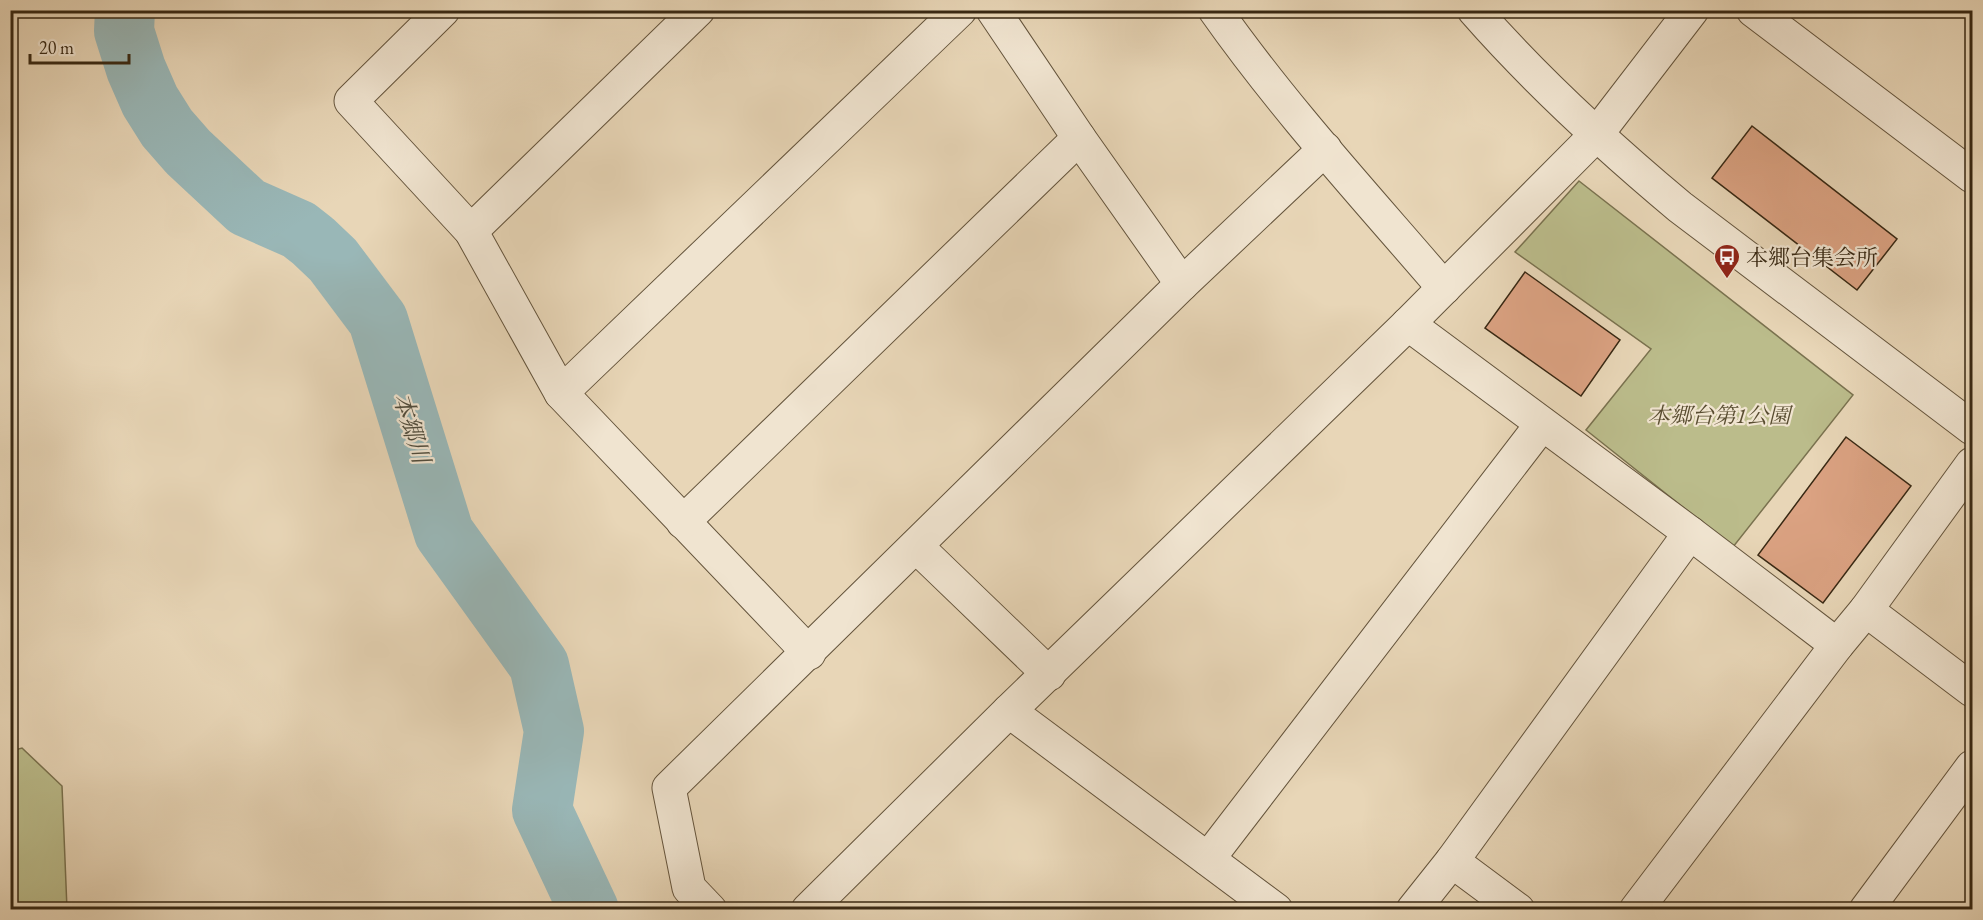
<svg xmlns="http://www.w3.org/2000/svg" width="1983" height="920" font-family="'EB Garamond','Noto Serif JP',serif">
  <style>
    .green { fill: #bbbc8b; stroke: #7a724f; stroke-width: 1.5 }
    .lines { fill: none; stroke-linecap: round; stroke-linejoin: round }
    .river { stroke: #99b7b7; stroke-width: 60 }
    .building { fill: #dba282; stroke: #382813; stroke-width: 1.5 }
    .minor-casing { stroke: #64543c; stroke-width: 35 }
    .tertiary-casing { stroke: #64543c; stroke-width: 35 }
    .minor { stroke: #f0e4d0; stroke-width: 33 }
    .tertiary { stroke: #f0e4d0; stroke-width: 33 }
    .labels { text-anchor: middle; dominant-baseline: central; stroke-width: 4.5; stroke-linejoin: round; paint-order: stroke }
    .poi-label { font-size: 22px; fill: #382813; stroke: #f0e4d0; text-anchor: start }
    .park-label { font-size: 22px; font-style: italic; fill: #594d31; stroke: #f0e4d0 }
    .water-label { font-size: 24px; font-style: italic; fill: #504c3c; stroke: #f0e4d0 }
  </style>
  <rect width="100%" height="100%" fill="#e8d6b7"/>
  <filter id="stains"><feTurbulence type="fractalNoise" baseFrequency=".00333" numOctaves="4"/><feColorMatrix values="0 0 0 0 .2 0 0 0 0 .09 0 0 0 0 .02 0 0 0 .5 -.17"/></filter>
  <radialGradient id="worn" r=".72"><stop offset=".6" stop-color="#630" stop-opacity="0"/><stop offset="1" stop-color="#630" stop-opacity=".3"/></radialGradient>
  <!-- green -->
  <g class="green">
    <path d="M 1579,181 L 1853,395 L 1733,547 L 1586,430 L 1651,349 L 1515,252 Z"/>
    <path d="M 22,748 L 62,786 L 67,909 L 11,909 L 11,751 Z"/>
  </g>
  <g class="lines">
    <!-- river -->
    <path class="river" d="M 125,10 L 124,31 L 136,69 L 150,101 L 167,128 L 188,152 L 247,207 L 299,230 L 313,241 L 333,260 L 378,320 L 444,533 L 539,665 L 554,731 L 542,810 L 589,910"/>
  </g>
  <!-- building -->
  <g class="building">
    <path d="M 1752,126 L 1897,239 L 1857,290 L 1712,178 Z"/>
    <path d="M 1525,272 L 1620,340 L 1581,396 L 1485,328 Z"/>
    <path d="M 1846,437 L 1911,486 L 1823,603 L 1758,555 Z"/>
  </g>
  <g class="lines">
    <defs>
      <g id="minor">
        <path d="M 443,10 L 351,101 L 471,231 L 561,393 L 809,653"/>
        <path d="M 993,10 L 1079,138 L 1182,284"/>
        <path d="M 1215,10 C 1284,108 1366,197 1444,288"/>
        <path d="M 1753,10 L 1972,176"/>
        <path d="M 471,231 L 698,10"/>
        <path d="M 1408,324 L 1690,533 L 1837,645"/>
        <path d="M 561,393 L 960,10"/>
        <path d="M 683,522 L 1079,138"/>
        <path d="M 916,546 L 1049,674"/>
        <path d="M 1866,610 L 1972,690"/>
        <path d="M 1009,711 L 1276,910"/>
        <path d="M 1208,859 L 1542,424"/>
        <path d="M 1452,861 L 1518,910"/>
        <path d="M 710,910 L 689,888 L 669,788 L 1182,284 L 1325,149"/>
        <path d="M 1413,910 L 1452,861 L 1690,533"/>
        <path d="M 1636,910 L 1837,645 L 1866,610 L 1972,464"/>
        <path d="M 1866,910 L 1972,767"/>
      </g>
      <g id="tertiary">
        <path d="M 1474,10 C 1537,82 1607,146 1680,207 L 1972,428"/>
        <path d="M 808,910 L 1009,711 L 1408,324 L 1596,135 L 1692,10"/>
      </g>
    </defs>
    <!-- minor casing -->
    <use href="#minor" class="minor-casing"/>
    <!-- tertiary casing -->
    <use href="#tertiary" class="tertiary-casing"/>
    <!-- minor -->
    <use href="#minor" class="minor"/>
    <!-- tertiary -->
    <use href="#tertiary" class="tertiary"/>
  </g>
  <!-- icons -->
  <defs>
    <symbol id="bus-pin" viewBox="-11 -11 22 30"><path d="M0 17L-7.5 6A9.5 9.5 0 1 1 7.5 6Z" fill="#8f2418" stroke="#f0e4d0"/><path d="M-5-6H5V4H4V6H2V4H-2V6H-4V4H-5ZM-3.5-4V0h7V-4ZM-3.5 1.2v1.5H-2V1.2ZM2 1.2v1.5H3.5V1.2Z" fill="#fff"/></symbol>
  </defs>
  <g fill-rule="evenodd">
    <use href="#bus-pin" x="1712" y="242" width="30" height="40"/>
  </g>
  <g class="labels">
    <!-- poi labels -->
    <g class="poi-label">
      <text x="1746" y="257">本郷台集会所</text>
    </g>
    <!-- park labels -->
    <g class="park-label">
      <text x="1719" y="415">本郷台第1公園</text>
    </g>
    <!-- water labels -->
    <g class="water-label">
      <text transform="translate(412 428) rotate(73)">本郷川</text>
    </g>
  </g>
  <!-- margin -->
  <rect width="1983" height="920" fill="none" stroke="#e8d6b7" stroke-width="36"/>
  <rect x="12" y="12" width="1959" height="896" fill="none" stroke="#382813" stroke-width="3"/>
  <rect x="18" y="18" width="1947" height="884" fill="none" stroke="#382813" stroke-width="1.5"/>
  <!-- scale -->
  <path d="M30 54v9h99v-9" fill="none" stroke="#382813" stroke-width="3"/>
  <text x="39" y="54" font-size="18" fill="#382813" stroke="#f0e4d0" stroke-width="4.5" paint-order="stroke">20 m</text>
  <rect width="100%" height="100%" filter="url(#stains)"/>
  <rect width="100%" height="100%" fill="url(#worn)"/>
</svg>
